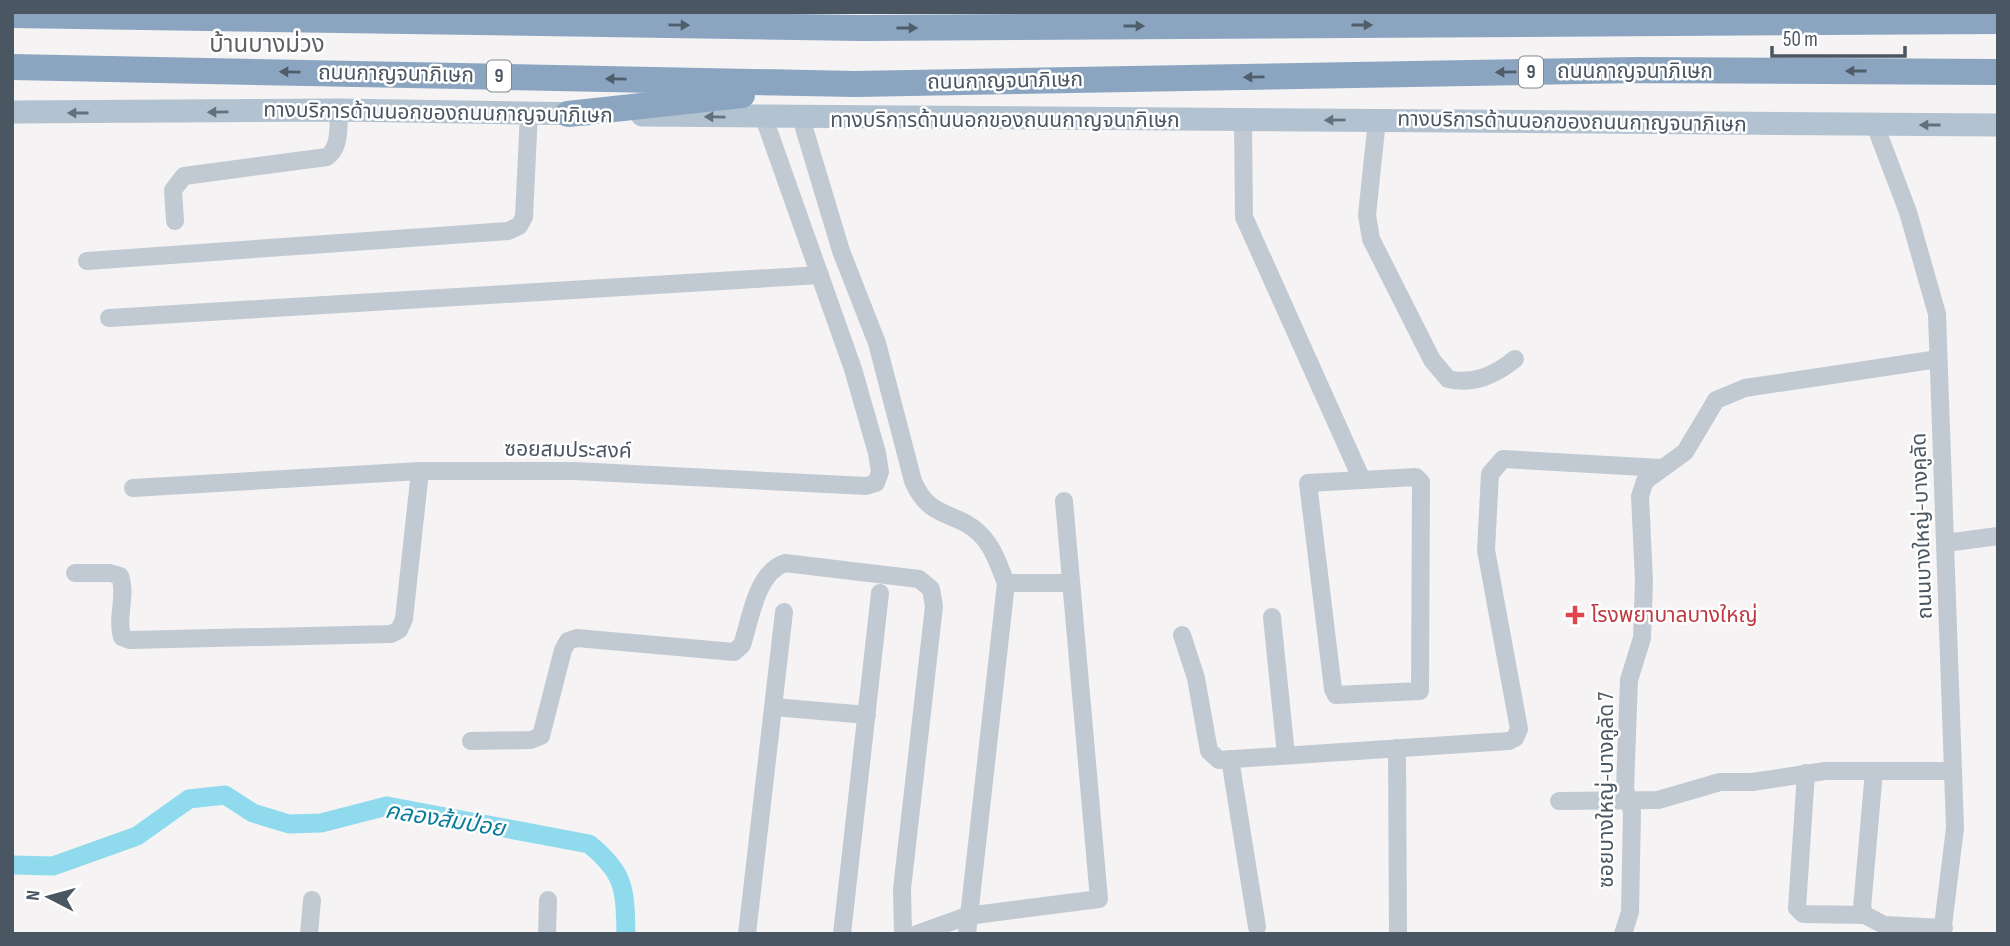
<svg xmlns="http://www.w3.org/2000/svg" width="2010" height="946" font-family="'Sofia Sans Condensed','Noto Sans Thai',sans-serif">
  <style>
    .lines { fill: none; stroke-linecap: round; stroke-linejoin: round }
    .canal { stroke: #90daee; stroke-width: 19 }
    .minor { stroke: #c1cad2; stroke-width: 18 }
    .major { stroke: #b3c2d1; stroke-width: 23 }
    .highway { stroke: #8ba5c1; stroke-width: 26 }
    .oneway { fill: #505e6b }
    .oneway2 { fill: #64717d }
    .health-dot { fill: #e0444e; stroke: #fff; stroke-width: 2.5 }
    .labels { text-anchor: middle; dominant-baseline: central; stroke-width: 5; stroke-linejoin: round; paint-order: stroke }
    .shield { fill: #fff; stroke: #808990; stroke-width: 2 }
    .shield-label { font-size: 19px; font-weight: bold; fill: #4a5661 }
    .street-label { font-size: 21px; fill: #4a5661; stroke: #fff }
    .health-label { font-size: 21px; fill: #be3a42; stroke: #fff; text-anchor: start }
    .water-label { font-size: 23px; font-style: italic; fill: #0c7c9b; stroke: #fff }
    .quarter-label { font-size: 24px; fill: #5f6368; stroke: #fff }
  </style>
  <rect width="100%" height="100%" fill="#f5f3f3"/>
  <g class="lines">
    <!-- canal -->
    <path class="canal" d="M 12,865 L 53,866 L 137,836 L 189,799 L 225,795 L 253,813 L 289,824 L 321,823 L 387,806 L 589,844 C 625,873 625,889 626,934"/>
    <!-- minor -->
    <g class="minor">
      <path d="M 801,118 L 841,251 L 877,343 L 913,481 C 930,521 956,510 980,534 C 994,548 999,566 1006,583 L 967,934"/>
      <path d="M 1377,120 L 1367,215 L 1371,239 L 1432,360 L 1448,379 C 1474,385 1495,375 1515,359"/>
      <path d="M 1243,121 L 1244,217 L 1362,480"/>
      <path d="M 1875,125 L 1908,212 L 1937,314 L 1955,828 L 1942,934"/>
      <path d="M 175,221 L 173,190 L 184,176 L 327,157 C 341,147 338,126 339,110"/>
      <path d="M 87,261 L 508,231 L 519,226 L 524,217 L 529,113"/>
      <path d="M 109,318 L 820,275"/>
      <path d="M 1416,477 L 1421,482 L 1420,691 L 1336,695 L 1333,689 L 1308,483 Z"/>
      <path d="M 133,488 L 420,471"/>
      <path d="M 1946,543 L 1998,536"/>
      <path d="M 75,573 L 110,573 L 120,576 C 127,596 116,617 122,637 L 130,640 L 391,634 L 399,630 L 404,619 L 420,471 L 575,471 L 866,486 L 876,483 L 880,472 L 877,453 L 853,369 L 764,118"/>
      <path d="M 1006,583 L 1071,583"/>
      <path d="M 1272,617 L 1286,755"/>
      <path d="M 1182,635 L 1196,678 L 1209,751 L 1219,760 L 1509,741 L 1515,738 L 1519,729 L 1486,550 L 1490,474 L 1503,459 L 1661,468"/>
      <path d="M 774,707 L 867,715"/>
      <path d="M 471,741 L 531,740 L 541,736 L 563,650 L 568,641 L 577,638 L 734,652 L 742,645 C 751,618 756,573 785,563 L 919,579 L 931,589 L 934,606 L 902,889 L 903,934"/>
      <path d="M 1397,748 L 1398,934"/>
      <path d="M 1230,759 L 1257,927"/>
      <path d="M 1874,771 L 1862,908 L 1865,915 L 1884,925 L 1944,928"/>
      <path d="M 1806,773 L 1797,908 L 1803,914 L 1865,915"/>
      <path d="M 1559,801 L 1658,800 L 1720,782 L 1752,782 L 1825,771 L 1953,771"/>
      <path d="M 309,934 L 312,900"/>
      <path d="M 547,934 L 548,900"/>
      <path d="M 747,934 L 784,612"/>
      <path d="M 842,934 L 880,593"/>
      <path d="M 917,934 L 967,916 L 1099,899 L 1064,501"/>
      <path d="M 1623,934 L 1630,912 L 1632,812 L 1625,789 L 1629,680 L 1642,638 L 1644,581 L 1640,496 L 1645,481 L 1685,452 L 1716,400 L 1745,388 L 1938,359"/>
    </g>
    <!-- major -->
    <g class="major">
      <path d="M 12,112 L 339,110 L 587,114"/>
      <path d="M 642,115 L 1998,125"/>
    </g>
    <!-- highway -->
    <g class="highway">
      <path d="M 12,15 L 862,28 L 1998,21"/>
      <path d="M 12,67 L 855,84 L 1637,70 L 1998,72"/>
      <path d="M 568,114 L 742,95"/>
    </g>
  </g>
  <!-- one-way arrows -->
  <defs><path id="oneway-solid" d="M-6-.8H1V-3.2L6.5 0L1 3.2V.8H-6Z" transform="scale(1.75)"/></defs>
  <g class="oneway">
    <use href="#oneway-solid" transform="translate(679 25) rotate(1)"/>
    <use href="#oneway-solid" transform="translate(1362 25)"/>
    <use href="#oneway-solid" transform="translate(1134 26)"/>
    <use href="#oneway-solid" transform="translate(907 28)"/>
    <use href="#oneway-solid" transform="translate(1856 71) rotate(-180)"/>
    <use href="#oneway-solid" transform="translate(290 72) rotate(-179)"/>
    <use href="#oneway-solid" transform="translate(1506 72) rotate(179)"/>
    <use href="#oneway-solid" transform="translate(1254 77) rotate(179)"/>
    <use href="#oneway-solid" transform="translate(616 79) rotate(-179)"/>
  </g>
  <g class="oneway2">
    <use href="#oneway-solid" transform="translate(218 112) rotate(179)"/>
    <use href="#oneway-solid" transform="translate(78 113) rotate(-180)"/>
    <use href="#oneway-solid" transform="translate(715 117) rotate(-179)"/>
    <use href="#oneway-solid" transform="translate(1335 120) rotate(179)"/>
    <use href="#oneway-solid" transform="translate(1930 125) rotate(-180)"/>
  </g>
  <!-- markers -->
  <path class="health-dot" d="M1571.5 604.5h7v7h7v7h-7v7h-7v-7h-7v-7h7z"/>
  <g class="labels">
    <!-- shield labels -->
    <g class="shield">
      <rect x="1519" y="56.5" width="24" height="31" rx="5"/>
      <rect x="487" y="60.5" width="24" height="31" rx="5"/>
    </g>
    <g class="shield-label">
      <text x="1531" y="72">9</text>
      <text x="499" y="76">9</text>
    </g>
    <!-- street labels -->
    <g class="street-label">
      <text x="1635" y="71">ถนนกาญจนาภิเษก</text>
      <text transform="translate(396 74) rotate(1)">ถนนกาญจนาภิเษก</text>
      <text transform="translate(1005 81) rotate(-1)">ถนนกาญจนาภิเษก</text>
      <text transform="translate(438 113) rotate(1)">ทางบริการด้านนอกของถนนกาญจนาภิเษก</text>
      <text x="1005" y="120">ทางบริการด้านนอกของถนนกาญจนาภิเษก</text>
      <text transform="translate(1572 122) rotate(1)">ทางบริการด้านนอกของถนนกาญจนาภิเษก</text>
      <text transform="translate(568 450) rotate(1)">ซอยสมประสงค์</text>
      <text transform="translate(1922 526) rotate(-92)">ถนนบางใหญ่-บางคูลัด</text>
      <text transform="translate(1606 790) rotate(-90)">ซอยบางใหญ่-บางคูลัด 7</text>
    </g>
    <!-- health labels -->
    <g class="health-label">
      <text x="1591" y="615">โรงพยาบาลบางใหญ่</text>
    </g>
    <!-- water labels -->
    <g class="water-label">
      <text transform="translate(445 820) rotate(9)">คลองส้มป่อย</text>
    </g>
    <!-- quarter labels -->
    <g class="quarter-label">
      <text x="267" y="44">บ้านบางม่วง</text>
    </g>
  </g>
  <!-- border -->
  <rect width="2010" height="946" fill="none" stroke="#4a5661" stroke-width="28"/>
  <!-- north arrow -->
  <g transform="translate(49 897) rotate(276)" stroke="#ffffff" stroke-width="5" paint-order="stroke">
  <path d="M0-5L12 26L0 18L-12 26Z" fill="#4a5661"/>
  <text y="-10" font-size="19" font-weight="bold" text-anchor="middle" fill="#4a5661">N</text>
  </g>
  <!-- scale -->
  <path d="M1772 46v10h133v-10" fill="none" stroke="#4a5661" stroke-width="3.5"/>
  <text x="1783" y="46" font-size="21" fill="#4a5661" stroke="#ffffff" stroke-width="5" paint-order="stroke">50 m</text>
</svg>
